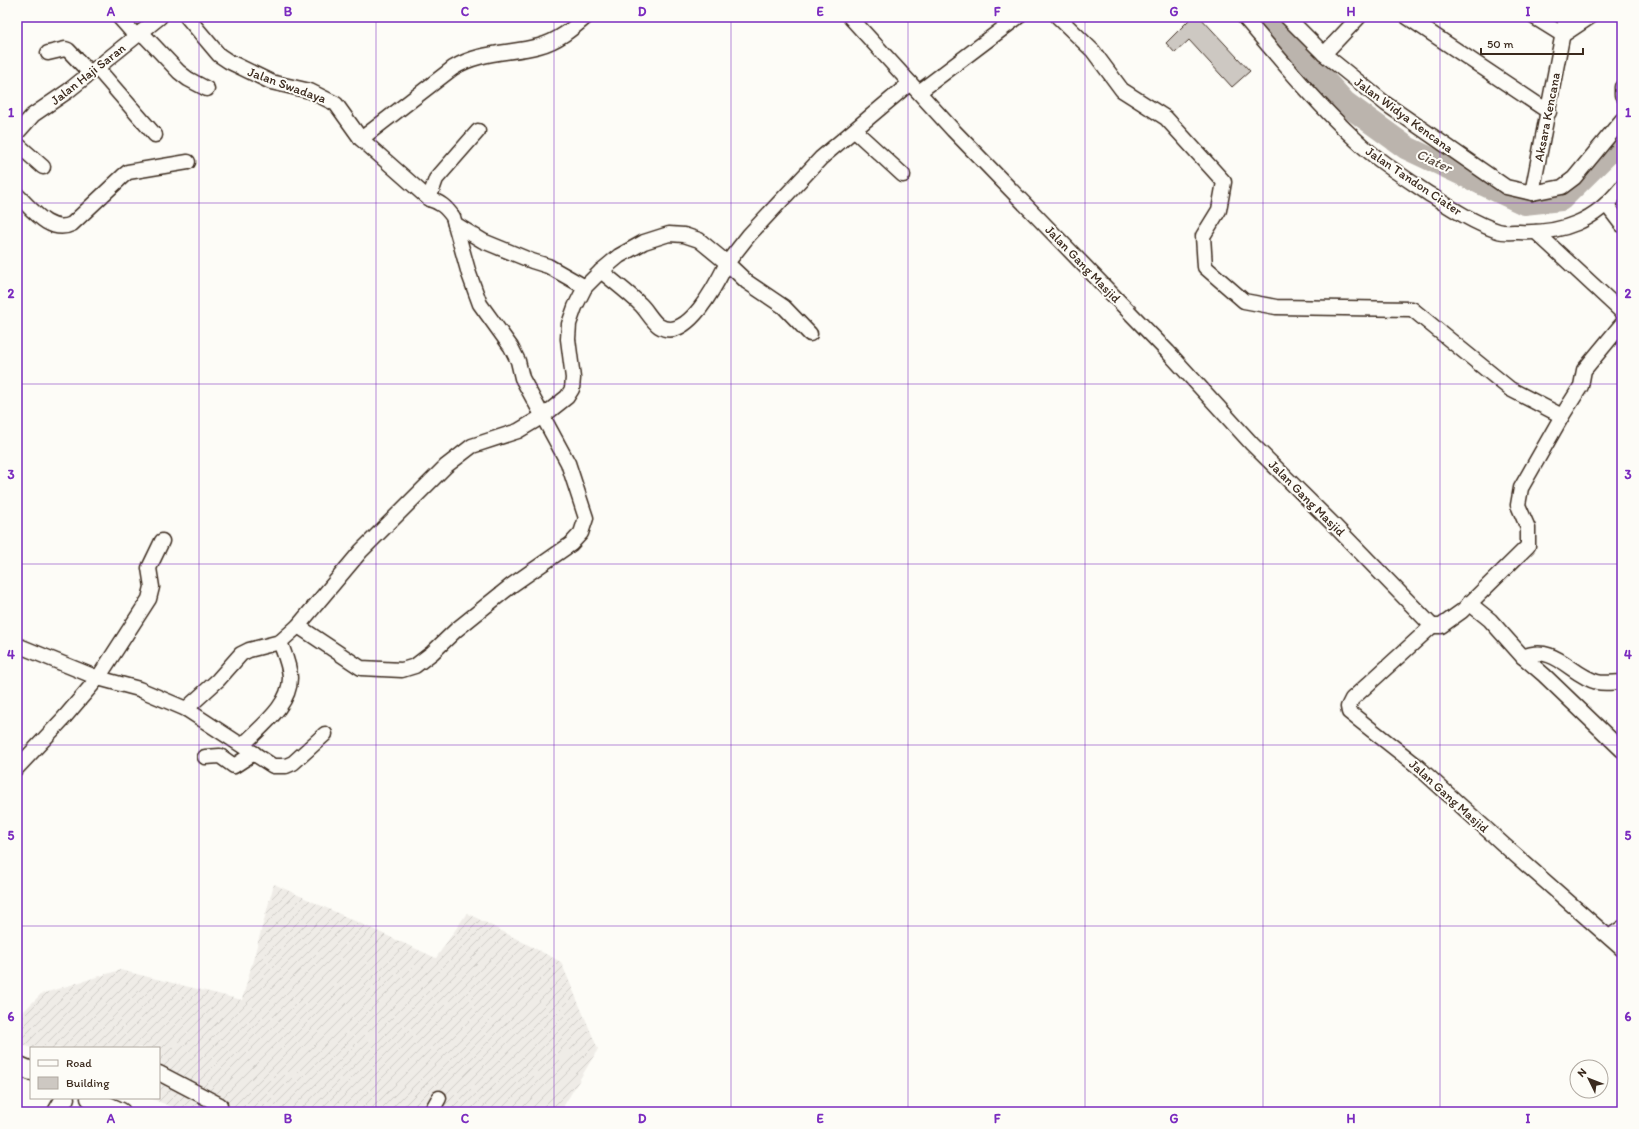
<svg xmlns="http://www.w3.org/2000/svg" width="1639" height="1129" font-family="Itim,sans-serif">
  <style>
    .industrial { fill: url(#industrial-furrows) }
    .lines { fill: none; stroke-linecap: round; stroke-linejoin: round }
    .river { stroke: #bbb4ad; stroke-width: 24 }
    .building { fill: #cdc8c2; stroke: #3b2a1e }
    .minor-casing { stroke: #3b2a1e; stroke-width: 17 }
    .major-casing { stroke: #3b2a1e; stroke-width: 21 }
    .minor { stroke: #fdfcf7; stroke-width: 14 }
    .major { stroke: #fdfcf7; stroke-width: 18 }
    .grid { fill: none; stroke: #7b2cbf; stroke-width: 1; stroke-opacity: 0.55 }
    .labels { text-anchor: middle; dominant-baseline: central; stroke-width: 4; stroke-linejoin: round; paint-order: stroke }
    .street-label { font-size: 13px; fill: #3b2a1e; stroke: #fdfcf7 }
    .water-label { font-size: 14px; font-style: italic; fill: #615349; stroke: #fdfcf7 }
    .neatline { fill: none; stroke: #7b2cbf; stroke-width: 1.5 }
    .grid-label { font-size: 13px; text-anchor: middle; font-weight: bold; fill: #7b2cbf }
  </style>
  <defs>
    <pattern id="industrial-furrows" width="10" height="10" patternUnits="userSpaceOnUse"><rect width="10" height="10" fill="#efece7"/><path d="M-1 1l2-2M0 10L10 0M9 11l2-2" fill="none" stroke="#cecbc6"/></pattern>
  </defs>
  <rect width="100%" height="100%" fill="#fdfcf7"/>
  <filter id="ink" filterUnits="userSpaceOnUse"><feTurbulence type="fractalNoise" baseFrequency=".025" numOctaves="2"/><feDisplacementMap in="SourceGraphic" scale="8" xChannelSelector="R" yChannelSelector="G"/><feConvolveMatrix kernelMatrix="1 2 1 2 8 2 1 2 1" color-interpolation-filters="sRGB"/></filter>
  <g filter="url(#ink)">
    <!-- industrial -->
    <path class="industrial" d="M 274,884 L 436,958 L 467,913 L 561,962 L 598,1049 L 560,1112 L 184,1112 L 150,1098 L 159,1098 L 159,1048 L 31,1048 L 17,1042 L 17,1018 L 41,994 L 120,970 L 242,1000 Z"/>
    <g class="lines">
      <!-- river -->
      <path class="river" d="M 1266,17 L 1345,103 L 1407,148 L 1524,203 L 1561,199 L 1622,139"/>
    </g>
    <!-- building -->
    <path class="building" d="M 1192,17 L 1200,17 L 1250,71 L 1232,87 L 1189,40 L 1175,53 L 1166,43 Z"/>
    <g class="lines">
      <defs>
        <g id="minor">
          <path d="M 119,17 L 136,36"/>
          <path d="M 187,17 L 219,55 L 228,61 L 271,82 L 310,91 L 336,104 L 361,139 L 429,199 C 440,202 446,207 453,217 L 469,274 L 480,304 L 511,347 L 518,361 L 522,378 L 568,463 L 586,518 L 581,533 L 571,544 L 512,585 L 456,630 L 432,653 L 415,666 L 402,670 L 361,668 L 298,626"/>
          <path d="M 850,17 L 953,130 L 1168,352 L 1252,444 L 1333,524 L 1432,626 L 1352,699 L 1348,707 L 1349,712 L 1416,765 L 1504,845 L 1622,949"/>
          <path d="M 1058,17 L 1093,51 L 1122,90 L 1166,118 L 1224,182 L 1219,210 L 1203,236 L 1205,267 L 1244,301 L 1276,307 L 1412,309 L 1510,389 L 1562,416"/>
          <path d="M 1244,17 C 1280,59 1316,103 1356,140 C 1378,161 1404,177 1429,194 C 1451,208 1474,223 1498,231 C 1504,233 1513,232 1519,232 C 1563,234 1595,221 1622,187"/>
          <path d="M 1287,17 L 1324,54 L 1386,104 L 1506,187 L 1532,193 L 1562,187 L 1574,178 L 1622,120"/>
          <path d="M 1407,17 L 1549,112"/>
          <path d="M 1534,17 L 1563,35 L 1590,17"/>
          <path d="M 141,32 L 179,72 L 188,79 L 207,89"/>
          <path d="M 48,53 L 65,49 L 68,50 L 90,73"/>
          <path d="M 1324,54 L 1359,17"/>
          <path d="M 97,68 L 155,135"/>
          <path d="M 1622,87 L 1622,95"/>
          <path d="M 919,92 L 1018,17"/>
          <path d="M 855,131 L 903,175"/>
          <path d="M 17,133 L 33,115 L 68,91 L 160,17"/>
          <path d="M 361,139 L 453,68 C 480,51 509,54 539,46 C 558,41 572,29 586,17"/>
          <path d="M 17,144 L 43,167"/>
          <path d="M 1532,193 L 1566,17"/>
          <path d="M 17,195 C 31,208 50,235 72,224 L 123,176 L 128,172 L 188,162"/>
          <path d="M 429,199 L 436,179 L 478,131"/>
          <path d="M 1606,204 L 1622,225"/>
          <path d="M 455,224 L 483,241 L 532,261 L 548,266 L 585,287"/>
          <path d="M 1536,232 L 1622,312"/>
          <path d="M 601,271 C 614,282 629,293 641,305 C 647,311 652,321 659,326 C 687,344 718,281 727,263 L 747,282 L 784,307 L 810,334"/>
          <path d="M 162,541 L 149,568 L 152,587 L 149,599 L 98,678 L 139,689 L 186,709 L 273,766 L 286,766 L 293,763 L 325,734"/>
          <path d="M 1469,603 L 1490,620 L 1523,657 L 1544,675 L 1622,750"/>
          <path d="M 1432,626 L 1441,626 L 1462,611 L 1528,546 L 1528,528 L 1518,505 L 1521,488 L 1562,416 L 1581,386 L 1584,370 L 1622,324"/>
          <path d="M 17,645 L 98,678 L 63,719 L 17,768"/>
          <path d="M 1523,657 C 1555,643 1570,675 1597,682 C 1605,684 1614,682 1622,682"/>
          <path d="M 186,709 L 218,680 L 241,654 L 249,650 L 280,642"/>
          <path d="M 243,745 C 260,727 290,706 290,678 C 290,666 284,653 280,642 L 298,626 L 361,551 L 446,466 L 472,446 L 518,431 L 543,416 L 567,397 L 572,389 L 573,378 L 568,339 L 569,324 L 575,307 L 585,287 L 601,271 L 619,256 L 644,242 L 669,234 L 684,235 L 699,240 L 727,263 L 749,235 L 821,158 L 910,83"/>
          <path d="M 205,757 L 220,756 L 234,766 L 254,753"/>
          <path d="M 1609,937 L 1622,928"/>
          <path d="M 159,1073 L 220,1105 L 215,1112"/>
          <path d="M 431,1112 L 439,1098"/>
        </g>
        <g id="major">
          <path d="M 17,1065 L 31,1071"/>
          <path d="M 90,1098 L 121,1112"/>
          <path d="M 57,1112 L 65,1098"/>
        </g>
      </defs>
      <!-- minor casing -->
      <use href="#minor" class="minor-casing"/>
      <!-- major casing -->
      <use href="#major" class="major-casing"/>
      <!-- minor -->
      <use href="#minor" class="minor"/>
      <!-- major -->
      <use href="#major" class="major"/>
    </g>
  </g>
  <!-- grid -->
  <path class="grid" d="M 199,17 L 199,1112M 376,17 L 376,1112M 554,17 L 554,1112M 731,17 L 731,1112M 908,17 L 908,1112M 1085,17 L 1085,1112M 1263,17 L 1263,1112M 1440,17 L 1440,1112M 17,203 L 1622,203M 17,384 L 1622,384M 17,564 L 1622,564M 17,745 L 1622,745M 17,926 L 1622,926"/>
  <g class="labels">
    <!-- street labels -->
    <g class="street-label">
      <text transform="translate(88 74) rotate(-38)">Jalan Haji Saran</text>
      <text transform="translate(287 85) rotate(20)">Jalan Swadaya</text>
      <text transform="translate(1404 115) rotate(36)">Jalan Widya Kencana</text>
      <text transform="translate(1547 117) rotate(-79)">Aksara Kencana</text>
      <text transform="translate(1414 181) rotate(34)">Jalan Tandon Ciater</text>
      <text transform="translate(1083 264) rotate(46)">Jalan Gang Masjid</text>
      <text transform="translate(1307 498) rotate(45)">Jalan Gang Masjid</text>
      <text transform="translate(1449 796) rotate(42)">Jalan Gang Masjid</text>
    </g>
    <!-- water labels -->
    <g class="water-label">
      <text transform="translate(1434 161) rotate(25)">Ciater</text>
    </g>
  </g>
  <!-- margin -->
  <rect width="1639" height="1129" fill="none" stroke="#fdfcf7" stroke-width="44"/>
  <!-- legend -->
  <rect x="30" y="1047" width="130" height="52" fill="#fdfcf7" stroke="#afa8a0"/>
  <rect x="38" y="1060" width="20" height="6" fill="#fdfcf7" stroke="#afa8a0"/>
  <text x="66" y="1067" font-size="12" fill="#3b2a1e">Road</text>
  <rect x="38" y="1077" width="20" height="12" fill="#cdc8c2" stroke="#afa8a0"/>
  <text x="66" y="1087" font-size="12" fill="#3b2a1e">Building</text>
  <!-- north arrow -->
  <g transform="translate(1589 1079) rotate(313)"><circle r="19" fill="#fdfcf7" stroke="#afa8a0"/>
  <path d="M0-3L7 15L0 10L-7 15Z" fill="#3b2a1e"/>
  <text y="-6" font-size="11" font-weight="bold" text-anchor="middle" fill="#3b2a1e">N</text>
  </g>
  <!-- scale -->
  <path d="M1481 48v6h102v-6" fill="none" stroke="#3b2a1e" stroke-width="2"/>
  <text x="1487" y="48" font-size="12" fill="#3b2a1e" stroke="#fdfcf7" stroke-width="3" paint-order="stroke">50 m</text>
  <rect x="22" y="22" width="1595" height="1085" class="neatline"/>
  <g class="grid-label">
    <text x="111" y="16">A</text>
    <text x="288" y="16">B</text>
    <text x="465" y="16">C</text>
    <text x="642" y="16">D</text>
    <text x="820" y="16">E</text>
    <text x="997" y="16">F</text>
    <text x="1174" y="16">G</text>
    <text x="1351" y="16">H</text>
    <text x="1528" y="16">I</text>
    <text x="11" y="117">1</text>
    <text x="1628" y="117">1</text>
    <text x="11" y="298">2</text>
    <text x="1628" y="298">2</text>
    <text x="11" y="479">3</text>
    <text x="1628" y="479">3</text>
    <text x="11" y="659">4</text>
    <text x="1628" y="659">4</text>
    <text x="11" y="840">5</text>
    <text x="1628" y="840">5</text>
    <text x="11" y="1021">6</text>
    <text x="1628" y="1021">6</text>
    <text x="111" y="1123">A</text>
    <text x="288" y="1123">B</text>
    <text x="465" y="1123">C</text>
    <text x="642" y="1123">D</text>
    <text x="820" y="1123">E</text>
    <text x="997" y="1123">F</text>
    <text x="1174" y="1123">G</text>
    <text x="1351" y="1123">H</text>
    <text x="1528" y="1123">I</text>
  </g>
</svg>
